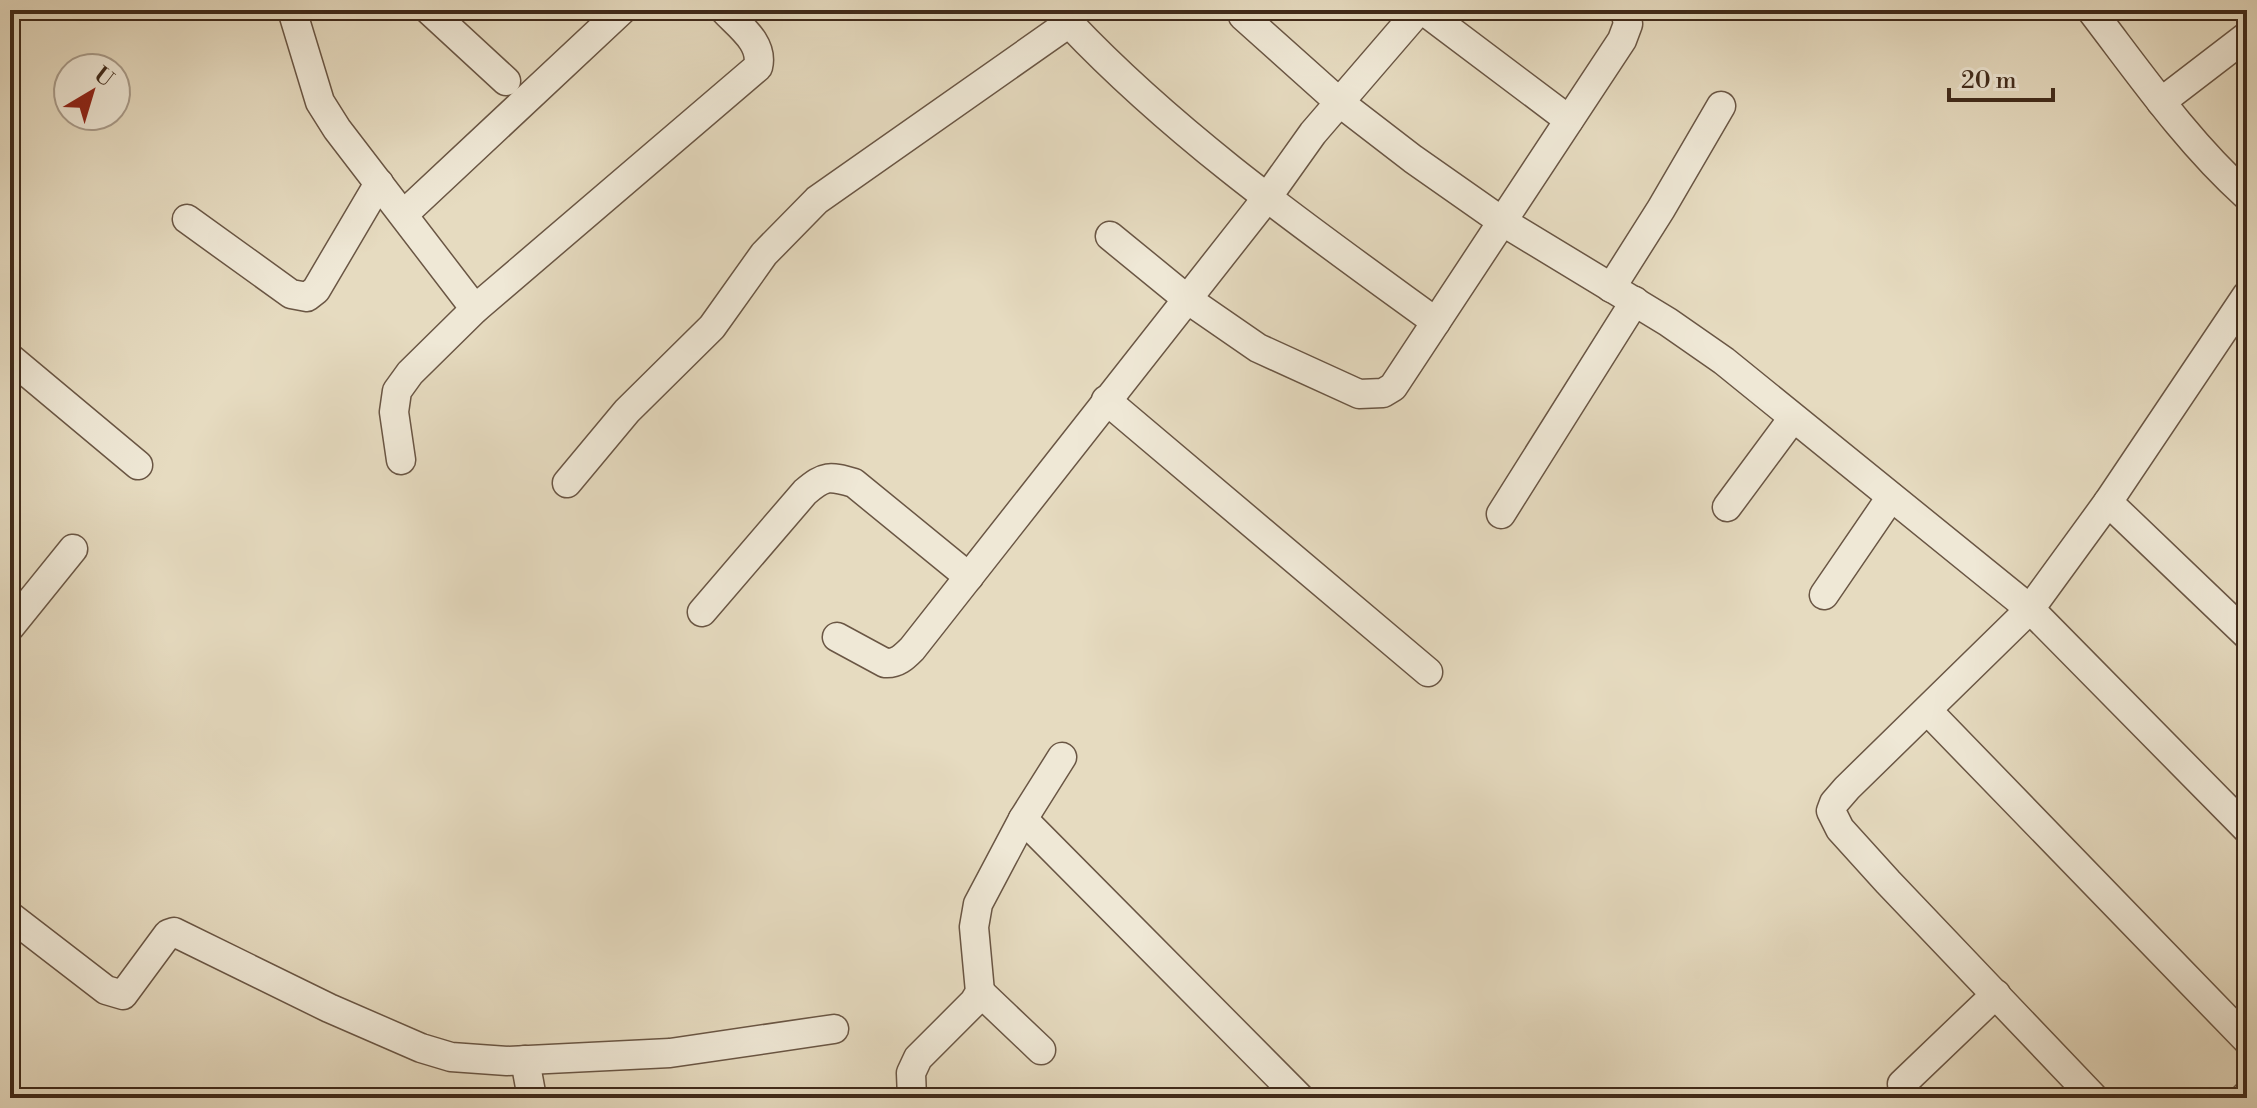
<svg xmlns="http://www.w3.org/2000/svg" width="2257" height="1108" font-family="'Libre Bodoni',serif">
  <style>
    .lines { fill: none; stroke-linecap: round; stroke-linejoin: round }
    .street-casing { stroke: #6a5644; stroke-width: 31 }
    .street { stroke: #efe8d6; stroke-width: 28 }
  </style>
  <rect width="100%" height="100%" fill="#e6dbc0"/>
  <filter id="stains"><feTurbulence type="fractalNoise" baseFrequency=".0025" numOctaves="4"/><feColorMatrix values="0 0 0 0 .2 0 0 0 0 .09 0 0 0 0 .02 0 0 0 .5 -.17"/></filter>
  <radialGradient id="worn" r=".72"><stop offset=".6" stop-color="#630" stop-opacity="0"/><stop offset="1" stop-color="#630" stop-opacity=".3"/></radialGradient>
  <g class="lines">
    <defs>
      <g id="street">
        <path d="M 292,10 L 320,102 L 337,129 L 475,309"/>
        <path d="M 429,10 L 506,81"/>
        <path d="M 1423,10 L 1569,120"/>
        <path d="M 2091,10 C 2140,74 2187,142 2247,196"/>
        <path d="M 1243,16 L 1339,102 L 1413,159 L 1500,220 L 1668,322 L 1724,361 L 2030,609 L 2247,829"/>
        <path d="M 2161,102 L 2247,36"/>
        <path d="M 404,214 L 622,10"/>
        <path d="M 187,219 L 291,294 L 307,297 L 316,290 L 379,183"/>
        <path d="M 1110,236 L 1187,299 L 1258,348 L 1359,394 L 1383,393 L 1393,387 L 1622,40 L 1628,24 L 1625,10"/>
        <path d="M 1611,288 L 1661,209 L 1721,106"/>
        <path d="M 10,358 L 138,465"/>
        <path d="M 1106,400 L 1428,672"/>
        <path d="M 401,460 L 394,412 L 397,391 L 410,373 L 475,309 L 758,67 C 764,43 739,26 724,10"/>
        <path d="M 567,483 L 627,411 L 712,327 L 764,254 L 817,200 L 1069,23 C 1178,138 1308,229 1436,322"/>
        <path d="M 2108,502 L 2247,635"/>
        <path d="M 1727,507 L 1793,418"/>
        <path d="M 1501,514 L 1635,301"/>
        <path d="M 1824,595 L 1891,497"/>
        <path d="M 702,612 L 805,492 C 825,475 829,476 854,483 L 969,577"/>
        <path d="M 10,627 L 73,549"/>
        <path d="M 837,637 L 885,663 C 897,664 904,657 912,649 L 1266,199 L 1313,133 L 1419,10"/>
        <path d="M 1928,711 L 2247,1040"/>
        <path d="M 1023,819 L 1300,1098"/>
        <path d="M 10,916 L 106,990 L 123,995 L 168,934 L 174,932 L 329,1008 L 421,1048 L 451,1057 L 507,1061 L 670,1053 L 834,1029"/>
        <path d="M 980,992 L 1041,1050"/>
        <path d="M 525,1060 L 532,1098"/>
        <path d="M 1902,1084 L 1996,994"/>
        <path d="M 912,1098 L 911,1073 L 918,1058 L 974,1002 L 980,992 L 974,927 L 978,904 L 1023,819 L 1062,757"/>
        <path d="M 2094,1098 L 1888,882 L 1840,829 L 1831,811 L 1834,803 L 1847,788 L 2030,609 L 2108,502 L 2247,295"/>
        <path d="M 2244,1098 L 2247,1095"/>
      </g>
    </defs>
    <!-- street casing -->
    <use href="#street" class="street-casing"/>
    <!-- street -->
    <use href="#street" class="street"/>
  </g>
  <!-- margin -->
  <rect width="2257" height="1108" fill="none" stroke="#e6dbc0" stroke-width="40"/>
  <rect x="12" y="12" width="2233" height="1084" fill="none" stroke="#402a1a" stroke-width="4"/>
  <rect x="20" y="20" width="2217" height="1068" fill="none" stroke="#402a1a" stroke-width="2"/>
  <!-- north arrow -->
  <g transform="translate(92 92) rotate(38)"><circle r="38" fill="#efe8d6" stroke="#a99c8b" stroke-width="2"/>
  <path d="M0-6L14 30L0 20L-14 30Z" fill="#8f2418"/>
  <text y="-12" font-size="22" font-weight="bold" text-anchor="middle" fill="#402a1a">U</text>
  </g>
  <!-- scale -->
  <path d="M1949 88v12h104v-12" fill="none" stroke="#402a1a" stroke-width="4"/>
  <text x="1961" y="88" font-size="24" fill="#402a1a" stroke="#efe8d6" stroke-width="6" paint-order="stroke">20 m</text>
  <rect width="100%" height="100%" filter="url(#stains)"/>
  <rect width="100%" height="100%" fill="url(#worn)"/>
</svg>
